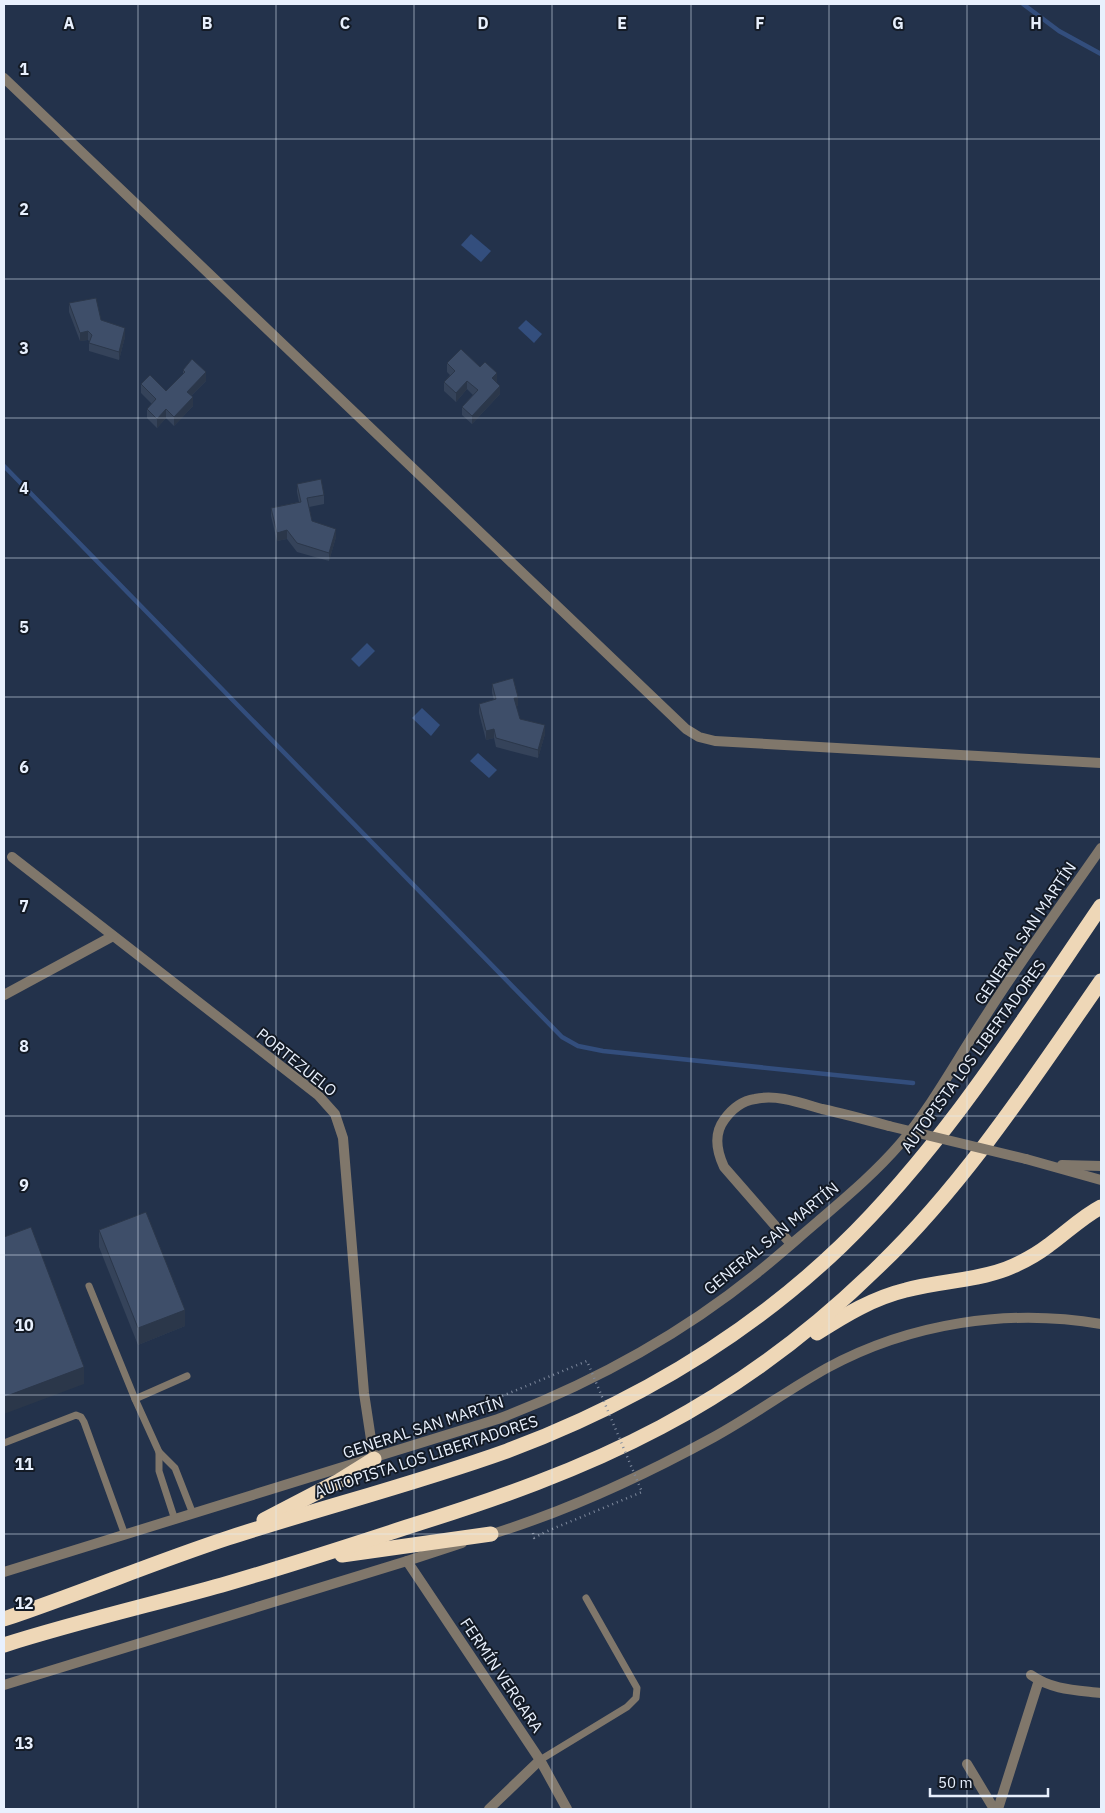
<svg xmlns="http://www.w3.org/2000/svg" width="1105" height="1813" font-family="'IBM Plex Sans',sans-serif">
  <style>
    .water { fill: #334e7d }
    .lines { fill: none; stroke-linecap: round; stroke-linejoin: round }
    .stream { stroke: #334e7d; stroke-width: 4.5 }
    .path { stroke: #7e899d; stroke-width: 2.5; stroke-dasharray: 1 4; stroke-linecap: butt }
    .service { stroke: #80776b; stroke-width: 7 }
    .minor { stroke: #80776b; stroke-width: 10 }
    .tertiary { stroke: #80776b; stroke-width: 10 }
    .motorway { stroke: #eed7b7; stroke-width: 15 }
    .path-bridge { stroke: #7e899d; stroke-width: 2.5; stroke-dasharray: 1 4; stroke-linecap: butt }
    .tertiary-bridge { stroke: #80776b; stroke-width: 10 }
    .wall { fill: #35435a }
    .shaded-wall { fill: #2b374a }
    .building { fill: #3e4e69; stroke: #2b374a }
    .grid { fill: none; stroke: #e8f0fd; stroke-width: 1; stroke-opacity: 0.55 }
    .labels { text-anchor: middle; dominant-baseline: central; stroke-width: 4; stroke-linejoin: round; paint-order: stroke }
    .street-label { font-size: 16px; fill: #e8f0fd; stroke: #131a25 }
    .grid-label { font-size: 16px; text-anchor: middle; font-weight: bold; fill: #e8f0fd; stroke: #131a25; stroke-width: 4; stroke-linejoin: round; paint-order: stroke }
  </style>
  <rect width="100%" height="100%" fill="#23324b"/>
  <!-- water -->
  <g class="water">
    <path d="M 471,234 L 491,251 L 481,262 L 461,245 Z"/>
    <path d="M 526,320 L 542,334 L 534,343 L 518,328 Z"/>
    <path d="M 367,643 L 375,651 L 359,667 L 351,659 Z"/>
    <path d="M 422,708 L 440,725 L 431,736 L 412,718 Z"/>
    <path d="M 478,753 L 497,770 L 489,778 L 470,761 Z"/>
  </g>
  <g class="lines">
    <!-- stream -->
    <g class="stream">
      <path d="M 1023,4 L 1059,31 L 1101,54"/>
      <path d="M 4,466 L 562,1037 L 578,1046 L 603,1051 L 913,1083"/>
    </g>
    <!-- path -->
    <path class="path" d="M 533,1533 L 534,1538 L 545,1532"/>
    <!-- service -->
    <g class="service">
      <path d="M 89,1286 L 135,1399 L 159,1452 L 175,1468 L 193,1514"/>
      <path d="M 135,1399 L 187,1376"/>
      <path d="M 4,1443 L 76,1415 L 81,1417 L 84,1422 L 125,1535"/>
      <path d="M 159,1452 L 159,1471 L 175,1520"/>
      <path d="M 540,1760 L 627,1707 L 636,1698 L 637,1688 L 586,1598"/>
    </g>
    <!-- minor -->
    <g class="minor">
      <path d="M 4,78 L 686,729 L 699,737 L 715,741 L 1101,763"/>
      <path d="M 12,857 L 318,1095 L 335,1114 L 343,1138 L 364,1393 L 374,1459"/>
      <path d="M 4,995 L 113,936"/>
      <path d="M 1031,1675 C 1052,1690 1076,1690 1101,1693"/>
      <path d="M 4,1685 L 407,1561"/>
      <path d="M 967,1764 L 994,1809"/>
      <path d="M 489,1809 L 540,1760"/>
      <path d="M 998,1809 L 1039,1680"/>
    </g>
    <!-- tertiary -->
    <g class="tertiary">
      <path d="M 1026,1159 L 1101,1180"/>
      <path d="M 1062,1165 L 1101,1166"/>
      <path d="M 791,1244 L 724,1167 C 717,1152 713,1135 724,1120 C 731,1110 742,1101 755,1099 C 777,1094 801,1103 822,1109 C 845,1114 867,1120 889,1126"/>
      <path d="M 486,1536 C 565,1512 641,1477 714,1437 C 752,1416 788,1390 827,1368 C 910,1323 1008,1308 1101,1324"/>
      <path d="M 462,1543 L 407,1561 L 540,1760 L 567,1809"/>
      <path d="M 4,1572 L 498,1419 C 590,1384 680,1335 757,1273 C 777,1257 796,1240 816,1223 C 845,1198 875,1173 900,1144 C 933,1105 957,1059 985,1017 C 1022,959 1062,904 1101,848"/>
    </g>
    <!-- motorway -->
    <g class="motorway">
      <path d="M 817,1333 C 845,1315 873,1298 906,1290 C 939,1281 974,1281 1006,1269 C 1021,1263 1036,1255 1049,1245 C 1067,1232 1082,1217 1101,1207"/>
      <path d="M 264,1520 L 337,1482 L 374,1459"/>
      <path d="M 342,1555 L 491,1534"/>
      <path d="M 4,1619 C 79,1594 152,1563 228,1538 C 320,1508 415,1484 507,1451 C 630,1405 746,1337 841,1246 C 944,1146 1021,1023 1101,906"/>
      <path d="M 4,1645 C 76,1622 150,1605 222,1585 C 284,1567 346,1547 407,1527 C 494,1500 580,1470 661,1427 C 742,1384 815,1329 880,1265 C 966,1182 1033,1079 1101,981"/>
    </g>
    <!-- path-bridge -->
    <path class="path-bridge" d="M 456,1415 L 587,1361 L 642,1492 L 545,1532"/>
    <!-- tertiary-bridge -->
    <path class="tertiary-bridge" d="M 889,1126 L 1026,1159"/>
  </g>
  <!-- wall -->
  <g class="wall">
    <path d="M 69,303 L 101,320 L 125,337 L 119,360 L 89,351 L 89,341 L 88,340 L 80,341 L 69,312 Z"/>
    <path d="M 447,363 L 497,381 L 496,382 L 500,394 L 472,424 L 462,415 L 462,407 L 473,395 L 467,389 L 456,402 L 444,391 L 444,382 L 450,375 L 447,372 Z"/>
    <path d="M 183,370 L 206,381 L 191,396 L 193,406 L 174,426 L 166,418 L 157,428 L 147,418 L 147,409 L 152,404 L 141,393 L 141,384 L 166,391 L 183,374 Z"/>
    <path d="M 297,484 L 324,495 L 324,504 L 309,507 L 312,521 L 336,537 L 329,561 L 297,552 L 287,539 L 277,541 L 271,516 L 271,508 L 299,502 L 297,492 Z"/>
    <path d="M 492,684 L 518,706 L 516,706 L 520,719 L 545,734 L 538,758 L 496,747 L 494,738 L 486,740 L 479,713 L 479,704 L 494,700 L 492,693 Z"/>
    <path d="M 99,1230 L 185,1326 L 138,1345 L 99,1247 Z"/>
  </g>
  <!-- shaded-wall -->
  <g class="shaded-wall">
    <path d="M 125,328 L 125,337 L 119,360 L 119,352 Z"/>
    <path d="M 88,331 L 88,340 L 80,341 L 80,333 Z"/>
    <path d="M 206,372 L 206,381 L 187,400 L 187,392 Z"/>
    <path d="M 497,373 L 497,381 L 492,387 L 492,378 Z"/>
    <path d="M 467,381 L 467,389 L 456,402 L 456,393 Z"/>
    <path d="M 500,386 L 500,394 L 472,424 L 472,416 Z"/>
    <path d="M 193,397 L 193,406 L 174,426 L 174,417 Z"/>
    <path d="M 166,409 L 166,418 L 157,428 L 157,419 Z"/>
    <path d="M 336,529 L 336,537 L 329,561 L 329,553 Z"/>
    <path d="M 287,530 L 287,539 L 277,541 L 277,533 Z"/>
    <path d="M 518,697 L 518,706 L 514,707 L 514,698 Z"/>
    <path d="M 545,725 L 545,734 L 538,758 L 538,750 Z"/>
    <path d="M 494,729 L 494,738 L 486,740 L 486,731 Z"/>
    <path d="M 185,1310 L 185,1326 L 138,1345 L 138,1328 Z"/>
    <path d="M 84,1367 L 84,1384 L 4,1414 L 4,1397 Z"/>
  </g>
  <!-- building -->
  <g class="building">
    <path d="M 96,298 L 101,320 L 125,328 L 119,352 L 89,343 L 92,335 L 88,331 L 80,333 L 69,303 Z"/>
    <path d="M 461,349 L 480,367 L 485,362 L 497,373 L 492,378 L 500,386 L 472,416 L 462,407 L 478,390 L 467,381 L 456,393 L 444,382 L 455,371 L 447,363 Z"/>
    <path d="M 192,359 L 206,372 L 187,392 L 193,397 L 174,417 L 166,409 L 157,419 L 147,409 L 156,399 L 141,384 L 150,375 L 166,391 L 185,372 L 183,370 Z"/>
    <path d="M 321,479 L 324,495 L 307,498 L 312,521 L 336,529 L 329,553 L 297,543 L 287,530 L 277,533 L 271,508 L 301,502 L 297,484 Z"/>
    <path d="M 513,678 L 518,697 L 514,698 L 520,719 L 545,725 L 538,750 L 496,738 L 494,729 L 486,731 L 479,704 L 496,699 L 492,684 Z"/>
    <path d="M 146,1212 L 185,1310 L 138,1328 L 99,1230 Z"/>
    <path d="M 31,1227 L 84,1367 L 4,1397 L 4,1237 Z"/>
  </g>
  <!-- grid -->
  <path class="grid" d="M 138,4 L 138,1809M 276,4 L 276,1809M 414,4 L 414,1809M 552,4 L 552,1809M 691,4 L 691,1809M 829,4 L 829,1809M 967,4 L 967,1809M 4,139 L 1101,139M 4,279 L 1101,279M 4,418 L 1101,418M 4,558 L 1101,558M 4,697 L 1101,697M 4,837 L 1101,837M 4,976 L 1101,976M 4,1116 L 1101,1116M 4,1255 L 1101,1255M 4,1395 L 1101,1395M 4,1534 L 1101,1534M 4,1674 L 1101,1674"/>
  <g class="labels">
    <!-- street labels -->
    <g class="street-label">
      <text transform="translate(1025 933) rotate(-56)">GENERAL SAN MARTÍN</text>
      <text transform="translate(973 1056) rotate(-54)">AUTOPISTA LOS LIBERTADORES</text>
      <text transform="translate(297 1062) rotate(39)">PORTEZUELO</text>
      <text transform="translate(771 1238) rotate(-39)">GENERAL SAN MARTÍN</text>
      <text transform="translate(423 1427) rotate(-18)">GENERAL SAN MARTÍN</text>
      <text transform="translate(426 1456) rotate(-18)">AUTOPISTA LOS LIBERTADORES</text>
      <text transform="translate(502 1675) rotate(56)">FERMÍN VERGARA</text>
    </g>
  </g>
  <g class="grid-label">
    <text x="69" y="29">A</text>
    <text x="207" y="29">B</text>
    <text x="345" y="29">C</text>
    <text x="483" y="29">D</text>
    <text x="622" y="29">E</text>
    <text x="760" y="29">F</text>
    <text x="898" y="29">G</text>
    <text x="1036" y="29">H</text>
    <text x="24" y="75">1</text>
    <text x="24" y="215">2</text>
    <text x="24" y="354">3</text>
    <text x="24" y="494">4</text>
    <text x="24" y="633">5</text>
    <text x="24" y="773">6</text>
    <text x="24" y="912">7</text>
    <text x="24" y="1052">8</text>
    <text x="24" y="1191">9</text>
    <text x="24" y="1331">10</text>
    <text x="24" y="1470">11</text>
    <text x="24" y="1609">12</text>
    <text x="24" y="1749">13</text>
  </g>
  <!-- border -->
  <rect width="1105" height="1813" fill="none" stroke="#e8f0fd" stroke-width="10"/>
  <!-- scale -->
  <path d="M930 1788v8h118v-8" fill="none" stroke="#e8f0fd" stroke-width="2.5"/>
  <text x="938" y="1788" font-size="15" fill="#e8f0fd" stroke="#131a25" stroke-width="4" paint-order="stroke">50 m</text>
</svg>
